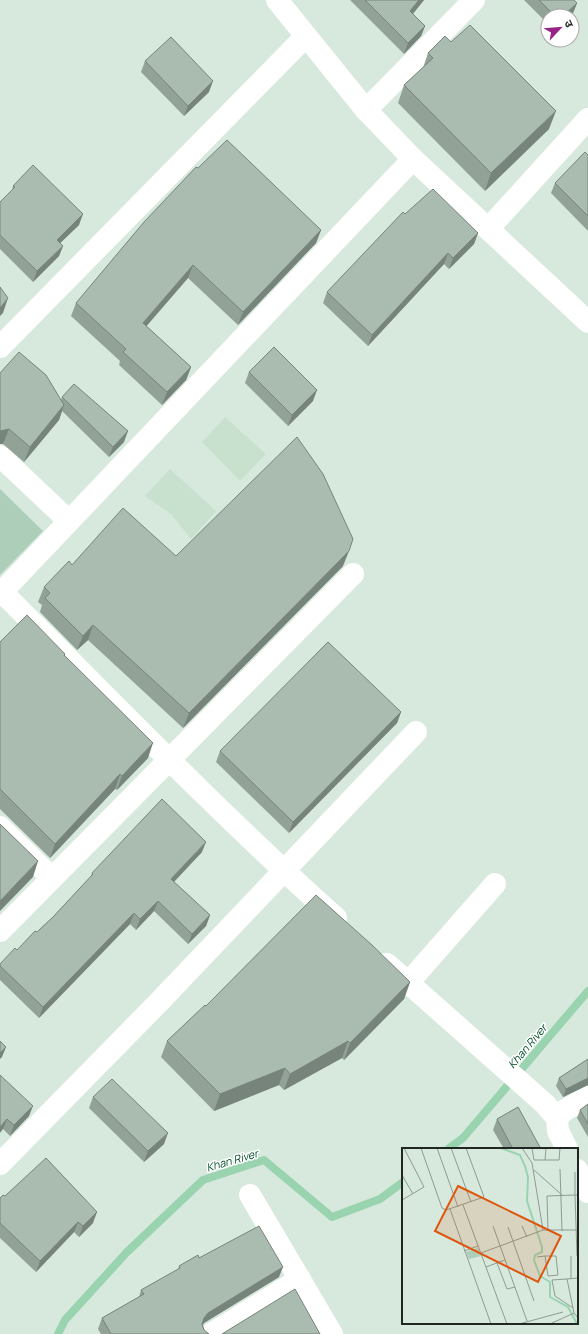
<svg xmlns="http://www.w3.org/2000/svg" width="588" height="1334" font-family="Manrope,'Noto Sans Devanagari',sans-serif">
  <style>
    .built { fill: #c8e1cf }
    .garden { fill: #adcfb9 }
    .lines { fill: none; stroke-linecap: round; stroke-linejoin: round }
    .stream { stroke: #9ad3af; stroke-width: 8 }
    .minor { stroke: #fff; stroke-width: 22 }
    .wall { fill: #92a297 }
    .shaded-wall { fill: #77847b }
    .building { fill: #aabcb0; stroke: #77847b }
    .labels { text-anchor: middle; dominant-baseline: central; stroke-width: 3; stroke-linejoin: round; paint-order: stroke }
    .water-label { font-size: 11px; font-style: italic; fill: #044c2b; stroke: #fff }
    .inset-river { fill: none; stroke: #9ad3af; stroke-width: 2 }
    .inset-road { fill: none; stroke: #8e9b92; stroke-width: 1 }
    .view { fill: #de560d; fill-opacity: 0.15; stroke: #de560d; stroke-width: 2 }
    .inset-edge { fill: none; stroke: #202722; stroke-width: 2 }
  </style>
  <rect width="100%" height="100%" fill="#d7e9dd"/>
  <!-- built -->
  <g class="built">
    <path d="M 225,417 L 266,454 L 240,481 L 202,442 Z"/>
    <path d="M 170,469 L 216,511 L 191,539 L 171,514 L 145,496 Z"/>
  </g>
  <!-- garden -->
  <path class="garden" d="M 0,489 L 43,531 L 0,575 Z"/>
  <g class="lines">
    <!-- stream -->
    <g class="stream">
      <path d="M 448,1149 L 463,1138 L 588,991"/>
      <path d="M 58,1334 L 65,1320 L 127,1252 L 203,1180 L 264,1160 L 332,1217 L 380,1199 L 403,1182"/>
    </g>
    <!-- minor -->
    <g class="minor">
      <path d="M 277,0 L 366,110 L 413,159 L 588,322"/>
      <path d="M 366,110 L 474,0"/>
      <path d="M 489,228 L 588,119"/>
      <path d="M 0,347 L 306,36"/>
      <path d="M 0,456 L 69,521"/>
      <path d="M 2,592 C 112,702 220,814 336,918"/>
      <path d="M 0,594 L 413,159"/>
      <path d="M 0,827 L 52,878"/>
      <path d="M 0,931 L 353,574"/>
      <path d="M 387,964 L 545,1104 L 557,1118 L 558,1131 L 567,1149"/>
      <path d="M 408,983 L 495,884"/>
      <path d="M 557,1118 L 565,1110 L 588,1097"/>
      <path d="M 0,1164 L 159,1002 L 416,732"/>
      <path d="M 577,1170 L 588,1192"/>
      <path d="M 250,1195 L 332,1334"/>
      <path d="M 211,1334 L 300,1279"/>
    </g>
  </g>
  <!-- wall -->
  <g class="wall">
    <path d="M 350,0 L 424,0 L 413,14 L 425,26 L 421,36 L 404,54 Z"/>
    <path d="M 524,0 L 574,0 L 577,3 L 573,13 L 570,16 L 548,16 L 548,24 Z"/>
    <path d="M 451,42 L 549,129 L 485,191 L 398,103 L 404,85 L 423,68 L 428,53 Z"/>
    <path d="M 145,61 L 209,92 L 184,116 L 141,72 Z"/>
    <path d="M 588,155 L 588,231 L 551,193 L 555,183 Z"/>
    <path d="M 198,168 L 321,230 L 316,243 L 238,325 L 188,278 L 146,326 L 191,367 L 186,380 L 162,405 L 119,365 L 120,361 L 71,316 L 76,303 Z"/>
    <path d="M 13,186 L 79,225 L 60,243 L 63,246 L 59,256 L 33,282 L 0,249 L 0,202 L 12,190 Z"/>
    <path d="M 405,214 L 478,233 L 474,244 L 449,269 L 444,264 L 368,346 L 323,303 L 327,292 Z"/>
    <path d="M 249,372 L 313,401 L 288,426 L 245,383 Z"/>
    <path d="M 0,373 L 61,400 L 62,397 L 124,442 L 109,457 L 62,411 L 59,420 L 24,462 L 3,444 Z"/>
    <path d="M 176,556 L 343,566 L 183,728 L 88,640 L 77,650 L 40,612 L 42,605 L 38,602 L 44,587 L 72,565 Z"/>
    <path d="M 0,642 L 65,654 L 64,655 L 148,758 L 117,790 L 115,789 L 50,858 L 0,809 Z"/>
    <path d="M 401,712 L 397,723 L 289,833 L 216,762 L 220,751 Z"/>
    <path d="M 202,852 L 174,882 L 210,915 L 206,926 L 188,944 L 154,911 L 136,930 L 130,924 L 39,1018 L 0,980 L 0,964 L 17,950 L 53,917 L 90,878 L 92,873 Z"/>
    <path d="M 410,982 L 404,999 L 344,1060 L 342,1058 L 284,1090 L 279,1085 L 214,1111 L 161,1057 L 167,1041 L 206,1006 Z"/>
    <path d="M 588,1059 L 588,1085 L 563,1097 L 556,1086 L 559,1078 Z"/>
    <path d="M 0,1075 L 29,1116 L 10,1136 L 3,1129 Z"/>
    <path d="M 93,1097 L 164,1144 L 144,1162 L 89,1108 Z"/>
    <path d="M 588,1104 L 588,1137 L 577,1118 L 580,1110 Z"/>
    <path d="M 497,1119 L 541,1149 L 504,1149 L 493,1130 Z"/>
    <path d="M 5,1196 L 93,1223 L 79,1237 L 74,1232 L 36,1272 L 0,1238 L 0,1198 Z"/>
    <path d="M 199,1258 L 279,1277 L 204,1323 L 203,1325 L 204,1330 L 209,1334 L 101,1334 L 98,1329 L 102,1318 L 139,1297 L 141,1290 L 178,1270 L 179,1266 Z"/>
  </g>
  <!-- shaded-wall -->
  <g class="shaded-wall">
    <path d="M 419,0 L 424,0 L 406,22 L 410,11 Z"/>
    <path d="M 577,3 L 573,13 L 570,16 L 563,16 Z"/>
    <path d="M 425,26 L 421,36 L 404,54 L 408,43 Z"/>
    <path d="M 213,81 L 209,92 L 184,116 L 188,106 Z"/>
    <path d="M 556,111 L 549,129 L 485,191 L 491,173 Z"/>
    <path d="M 83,214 L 79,225 L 53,250 L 57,240 Z"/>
    <path d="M 321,230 L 316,243 L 238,325 L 243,312 Z"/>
    <path d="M 478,233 L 474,244 L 449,269 L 453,258 Z"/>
    <path d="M 63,246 L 59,256 L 33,282 L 37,271 Z"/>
    <path d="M 448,253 L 444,264 L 368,346 L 372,335 Z"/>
    <path d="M 193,265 L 188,278 L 138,336 L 143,323 Z"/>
    <path d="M 8,298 L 3,313 L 0,316 L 0,308 Z"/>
    <path d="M 191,367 L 186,380 L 162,405 L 167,392 Z"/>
    <path d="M 317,390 L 313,401 L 288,426 L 292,415 Z"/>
    <path d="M 64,405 L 59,420 L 24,462 L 30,447 Z"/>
    <path d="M 9,429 L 3,444 L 0,444 L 0,431 Z"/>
    <path d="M 128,431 L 124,442 L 109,457 L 113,447 Z"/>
    <path d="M 349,551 L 343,566 L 183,728 L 189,713 Z"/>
    <path d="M 93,625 L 88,640 L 77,650 L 83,636 Z"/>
    <path d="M 401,712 L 397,723 L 289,833 L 293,822 Z"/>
    <path d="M 153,743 L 148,758 L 117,790 L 122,776 Z"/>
    <path d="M 120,774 L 115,789 L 50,858 L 55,844 Z"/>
    <path d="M 206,842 L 202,852 L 167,889 L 171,879 Z"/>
    <path d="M 38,861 L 33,877 L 0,911 L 0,901 Z"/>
    <path d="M 158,901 L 154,911 L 136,930 L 140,919 Z"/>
    <path d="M 134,913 L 130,924 L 39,1018 L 43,1007 Z"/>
    <path d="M 210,915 L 206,926 L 188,944 L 192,934 Z"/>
    <path d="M 410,982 L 404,999 L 344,1060 L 350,1043 Z"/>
    <path d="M 348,1041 L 342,1058 L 284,1090 L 290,1074 Z"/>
    <path d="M 6,1047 L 2,1057 L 0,1059 L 0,1053 Z"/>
    <path d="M 285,1068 L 279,1085 L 214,1111 L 220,1094 Z"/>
    <path d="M 588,1078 L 588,1085 L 563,1097 L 566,1089 Z"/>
    <path d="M 33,1106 L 29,1116 L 10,1136 L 14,1125 Z"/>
    <path d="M 7,1119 L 3,1129 L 0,1133 L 0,1127 Z"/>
    <path d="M 168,1133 L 164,1144 L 144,1162 L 148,1151 Z"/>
    <path d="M 97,1212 L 93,1223 L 79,1237 L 83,1226 Z"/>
    <path d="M 78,1222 L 74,1232 L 36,1272 L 40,1261 Z"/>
    <path d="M 283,1267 L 279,1277 L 204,1323 L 200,1328 L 204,1318 L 208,1313 Z"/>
  </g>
  <!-- building -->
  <g class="building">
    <path d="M 365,0 L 419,0 L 410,11 L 425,26 L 408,43 Z"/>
    <path d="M 539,0 L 574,0 L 577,3 L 563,16 L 555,16 Z"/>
    <path d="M 470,25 L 556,111 L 491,173 L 404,85 L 433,58 L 428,53 L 445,36 L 451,42 Z"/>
    <path d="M 171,37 L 213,81 L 188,106 L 145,61 Z"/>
    <path d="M 227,140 L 321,230 L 243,312 L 193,265 L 143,323 L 191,367 L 167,392 L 123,352 L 126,349 L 76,303 L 144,222 L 196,167 L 198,168 Z"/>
    <path d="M 585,152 L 588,155 L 588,216 L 555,183 Z"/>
    <path d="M 33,165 L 83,214 L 57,240 L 63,246 L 37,271 L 0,235 L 0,202 L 15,187 L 13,186 Z"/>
    <path d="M 433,189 L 478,233 L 453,258 L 448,253 L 372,335 L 327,292 L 403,212 L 405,214 Z"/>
    <path d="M 0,287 L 8,298 L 0,308 Z"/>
    <path d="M 274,347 L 317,390 L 292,415 L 249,372 Z"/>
    <path d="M 19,352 L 46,375 L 64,405 L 30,447 L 9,429 L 0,431 L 0,373 Z"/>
    <path d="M 74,384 L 128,431 L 113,447 L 62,397 Z"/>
    <path d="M 297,437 L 323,474 L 353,539 L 349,551 L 189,713 L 93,625 L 83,636 L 45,598 L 50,593 L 44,587 L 69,561 L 72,565 L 123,508 L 176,556 Z"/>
    <path d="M 27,615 L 65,654 L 64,655 L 153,743 L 122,776 L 120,774 L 55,844 L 0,789 L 0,642 Z"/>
    <path d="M 328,642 L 401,712 L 293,822 L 220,751 Z"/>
    <path d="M 162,799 L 206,842 L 171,879 L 210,915 L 192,934 L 158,901 L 140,919 L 134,913 L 43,1007 L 0,966 L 0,964 L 15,948 L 17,950 L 35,931 L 37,932 L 53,917 L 93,874 L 92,873 Z"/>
    <path d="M 0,824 L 38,861 L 0,901 Z"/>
    <path d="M 316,895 L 372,945 L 410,982 L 350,1043 L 348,1041 L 290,1074 L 285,1068 L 220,1094 L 167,1041 L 205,1005 L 206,1006 Z"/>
    <path d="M 0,1041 L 6,1047 L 0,1053 Z"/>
    <path d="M 588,1059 L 588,1078 L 566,1089 L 559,1078 Z"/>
    <path d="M 0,1075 L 33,1106 L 14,1125 L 7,1119 L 0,1127 Z"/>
    <path d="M 112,1079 L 168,1133 L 148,1151 L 93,1097 Z"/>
    <path d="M 588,1104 L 588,1124 L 580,1110 Z"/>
    <path d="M 518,1107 L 541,1149 L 513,1149 L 497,1119 Z"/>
    <path d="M 46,1158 L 97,1212 L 83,1226 L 78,1222 L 40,1261 L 0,1223 L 0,1198 L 3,1195 L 5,1196 Z"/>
    <path d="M 259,1226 L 283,1267 L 208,1313 L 204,1318 L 202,1324 L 204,1330 L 209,1334 L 111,1334 L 102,1318 L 144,1294 L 141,1290 L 180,1268 L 179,1266 L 198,1255 L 199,1258 Z"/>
    <path d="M 295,1289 L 320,1334 L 222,1334 Z"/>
  </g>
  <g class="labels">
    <!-- water labels -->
    <g class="water-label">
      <text transform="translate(527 1046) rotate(-50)">Khan River</text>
      <text transform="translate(232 1160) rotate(-16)">Khan River</text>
    </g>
  </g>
  <!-- overview -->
  <g transform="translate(402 1148)">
    <rect width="176" height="176" fill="#d7e9dd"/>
    <path d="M 76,100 L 79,108 L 67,111 L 64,104 Z" fill="#adcfb9"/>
    <path class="inset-river" d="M 99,0 L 118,7 L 123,18 L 126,29 L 125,53 L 140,99 L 140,104 L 133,107 L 132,112 L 138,128 L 148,134 L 148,149 L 166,159 L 175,176"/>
    <path class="inset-road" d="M 19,0 L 40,60 L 44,62 L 82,49 L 64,0M 35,0 L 56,59M 49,0 L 69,54M 120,0 L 130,15 L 141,82M 130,0 L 132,12 L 143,12 L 144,0M 143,12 L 157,12 L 158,0M 158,21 L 160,83M 132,22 L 160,47M 173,24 L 173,47 L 176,47M 0,27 L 11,46M 0,52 L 22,39 L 2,0M 61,57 L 105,176M 48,61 L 89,176M 91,78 L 125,173M 120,78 L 125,89M 106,79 L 132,153M 146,83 L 145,48 L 173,47 L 175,108M 62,103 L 76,98M 79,105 L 141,82 L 176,82M 169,108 L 169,130M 135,109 L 143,108 L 154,108 L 156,127 L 146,128 L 143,108M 95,115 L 105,141 L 113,139M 84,119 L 103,112M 176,130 L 165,131 L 172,165 L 176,170M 165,131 L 150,132 L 153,148 L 171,160M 117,176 L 161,164M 148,176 L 172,165"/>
    <path class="view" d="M 56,38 L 159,88 L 136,134 L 33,83 Z"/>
    <rect width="176" height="176" class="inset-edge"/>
  </g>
  <!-- north arrow -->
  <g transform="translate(560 28) rotate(64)"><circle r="19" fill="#ffffff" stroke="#a6a9a7"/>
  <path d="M0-3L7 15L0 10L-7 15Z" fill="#972482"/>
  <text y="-6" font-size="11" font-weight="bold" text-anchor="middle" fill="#202722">उ</text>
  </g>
</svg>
